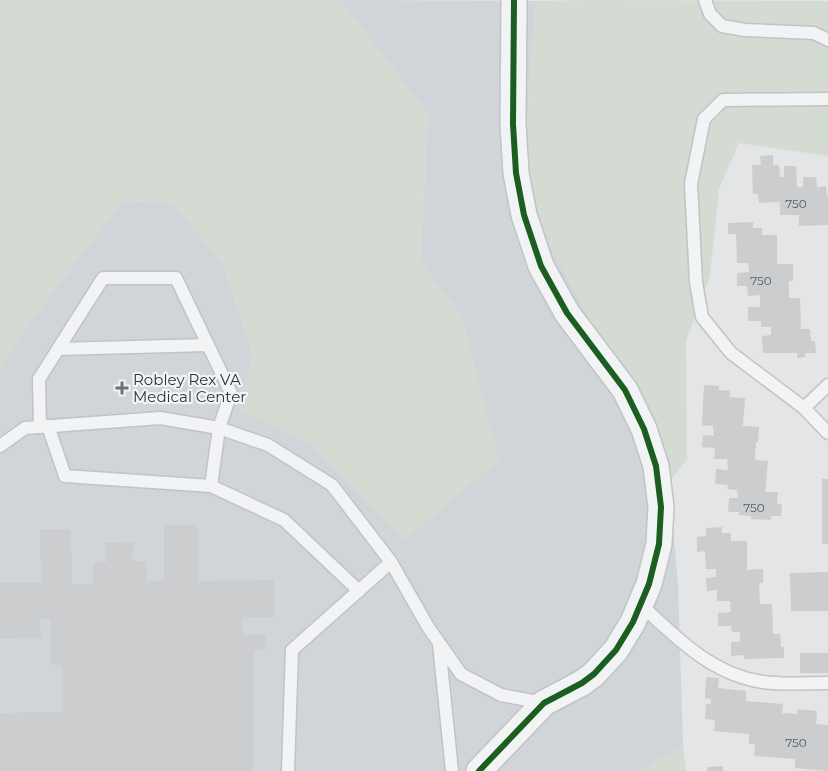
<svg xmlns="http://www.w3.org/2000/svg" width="828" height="771" font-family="Montserrat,sans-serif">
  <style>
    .built { fill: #d1d5da }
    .green { fill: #d4dbd3 }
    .building { fill: #cbcdcf }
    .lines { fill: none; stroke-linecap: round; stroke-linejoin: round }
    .service-casing { stroke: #c1c3c5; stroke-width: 15 }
    .minor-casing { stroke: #c1c3c5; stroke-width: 28 }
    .service { stroke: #f1f3f4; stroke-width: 12 }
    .minor { stroke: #f1f3f4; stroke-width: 25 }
    .cycleway-casing { stroke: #f0f4f6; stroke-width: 9 }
    .cycleway { stroke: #1b5e20; stroke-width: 6 }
    .poi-dot { fill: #6b737a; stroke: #f0f4f6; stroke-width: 2 }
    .labels { text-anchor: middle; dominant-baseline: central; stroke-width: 4.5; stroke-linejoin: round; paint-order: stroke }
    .number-label { font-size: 12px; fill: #535c64 }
    .poi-label { font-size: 15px; fill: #2a3540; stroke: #f0f4f6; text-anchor: start }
  </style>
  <rect width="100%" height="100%" fill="#e3e5e7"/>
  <!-- built -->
  <path class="built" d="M 340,0 L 536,1 L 529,85 L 524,197 L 591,322 L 654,422 L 669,482 L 678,584 L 683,746 L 653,762 L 642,771 L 0,771 L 0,368 L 35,315 L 123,200 L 174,204 L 223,264 L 253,356 L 239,409 L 311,444 L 405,539 L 463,318 L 420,262 L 428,114 Z"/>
  <!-- green -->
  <g class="green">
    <path d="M 0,0 L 340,0 L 428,114 L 420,262 L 463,318 L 499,460 L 405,540 L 311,444 L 238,409 L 253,356 L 223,264 L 173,204 L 123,200 L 35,315 L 0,368 Z"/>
    <path d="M 593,0 L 828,1 L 828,156 L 739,143 L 719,189 L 710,276 L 686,341 L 687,460 L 669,482 L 654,422 L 591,322 L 524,197 L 529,85 L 536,1 Z"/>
    <path d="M 683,746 L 686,771 L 642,771 L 653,762 Z"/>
  </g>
  <!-- building -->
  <g class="building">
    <path d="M 773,155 L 773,165 L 779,165 L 780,177 L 784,177 L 784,166 L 796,166 L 797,187 L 803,187 L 803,177 L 816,177 L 817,187 L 826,186 L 827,196 L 828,196 L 828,225 L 799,226 L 799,215 L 780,215 L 780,202 L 759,203 L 758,194 L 753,194 L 752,165 L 761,165 L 760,156 Z"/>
    <path d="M 753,222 L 753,228 L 762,228 L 762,235 L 777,235 L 777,264 L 793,264 L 793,281 L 789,281 L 789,298 L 800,298 L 801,329 L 810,329 L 811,341 L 815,341 L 816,353 L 805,353 L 805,357 L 797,358 L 797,353 L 763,353 L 762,336 L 771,335 L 771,327 L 761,327 L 761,321 L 748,321 L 748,307 L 760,307 L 760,295 L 748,296 L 747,286 L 737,286 L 737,273 L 749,272 L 748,263 L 737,263 L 736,234 L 728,234 L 728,223 Z"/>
    <path d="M 704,385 L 719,386 L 719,390 L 730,391 L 730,397 L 745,398 L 743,426 L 759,427 L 758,442 L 756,442 L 755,460 L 768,461 L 765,492 L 778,492 L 777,504 L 782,504 L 781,516 L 771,516 L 771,520 L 751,519 L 751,516 L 739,515 L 739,512 L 728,512 L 729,498 L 738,498 L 737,490 L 727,489 L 728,485 L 715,484 L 716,469 L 728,470 L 727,459 L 714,459 L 715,448 L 702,447 L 703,435 L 714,436 L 713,426 L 702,425 Z"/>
    <rect x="822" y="479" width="6" height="65"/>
    <path d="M 164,525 L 198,525 L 199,581 L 274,580 L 274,617 L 242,617 L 242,635 L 266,635 L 265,649 L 253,650 L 253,771 L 0,771 L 0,713 L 63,712 L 62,665 L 51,665 L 51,619 L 40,619 L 41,638 L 0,639 L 0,583 L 41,583 L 40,529 L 71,529 L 72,584 L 93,584 L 93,562 L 107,562 L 104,543 L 134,542 L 131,561 L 146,561 L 147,581 L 164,581 Z"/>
    <path d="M 722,527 L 722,533 L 731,533 L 731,541 L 747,541 L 747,570 L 763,569 L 763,583 L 759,583 L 760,604 L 772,604 L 773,634 L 780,634 L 781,647 L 784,647 L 784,658 L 744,659 L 744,655 L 731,656 L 731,642 L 740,642 L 740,632 L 732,632 L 731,626 L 718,626 L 718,613 L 731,612 L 730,601 L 717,601 L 717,590 L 707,591 L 706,578 L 716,577 L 716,569 L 706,569 L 705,551 L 697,552 L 697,537 L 706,536 L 706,528 Z"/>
    <path d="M 828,572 L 828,611 L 791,611 L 790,573 Z"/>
    <rect x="800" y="653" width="28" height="20"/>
    <path d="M 706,677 L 719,678 L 718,688 L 746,691 L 746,701 L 783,704 L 782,713 L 797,714 L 797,709 L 817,711 L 816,724 L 828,725 L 828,771 L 795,768 L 795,759 L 754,756 L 755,744 L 749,744 L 749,734 L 714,731 L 715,720 L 705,719 L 706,704 L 711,704 L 711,699 L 705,698 Z"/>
    <path d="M 723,766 L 723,771 L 707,771 L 707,767 Z"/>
  </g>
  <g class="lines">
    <defs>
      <g id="service">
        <path d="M 705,0 L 710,14 L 722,26 L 745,30 L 814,33 L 828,40"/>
        <path d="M 828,99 L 723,100 L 704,119 L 691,184 L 696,282 L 702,317 L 731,353 L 804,408 L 828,433"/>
        <path d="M 58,349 L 208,345"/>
        <path d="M 804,408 L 828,385"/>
        <path d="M 48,426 L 65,476 L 211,486 L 284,520 L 359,591"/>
        <path d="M 40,427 L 39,379 L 103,278 L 176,278 L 231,393 L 219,428 L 211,486"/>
        <path d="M 0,446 L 25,428 L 160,418 L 219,428 L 268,445 L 332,485 L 391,562 L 428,627 L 461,674 L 501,695 L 544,703"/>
        <path d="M 641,605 C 677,638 712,675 763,682 C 784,685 807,683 828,683"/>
        <path d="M 439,644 L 452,771"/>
        <path d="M 288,771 L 292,650 L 391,562"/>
      </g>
      <path id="minor" d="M 479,771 L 544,703 L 582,683 L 594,674 L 616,650 L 633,622 L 649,584 L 659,544 L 661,507 L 656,466 L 644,429 L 625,390 L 567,313 L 541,266 L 524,215 L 516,173 L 513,124 L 514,0"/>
    </defs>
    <!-- service casing -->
    <use href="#service" class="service-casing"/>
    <!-- minor casing -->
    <use href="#minor" class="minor-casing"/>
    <!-- service -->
    <use href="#service" class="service"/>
    <!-- minor -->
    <use href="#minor" class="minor"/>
    <defs>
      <path id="cycleway" d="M 479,771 L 544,703 L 582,683 L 594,674 L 616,650 L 633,622 L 649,584 L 659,544 L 661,507 L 656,466 L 644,429 L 625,390 L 567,313 L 541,266 L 524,215 L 516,173 L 513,124 L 514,0"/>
    </defs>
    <!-- cycleway casing -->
    <use href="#cycleway" class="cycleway-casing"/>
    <!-- cycleway -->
    <use href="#cycleway" class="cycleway"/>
  </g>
  <!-- markers -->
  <path class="poi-dot" d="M119.5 380.5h5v5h5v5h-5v5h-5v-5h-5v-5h5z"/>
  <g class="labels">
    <!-- number labels -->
    <g class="number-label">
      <text x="796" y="203">750</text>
      <text x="761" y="280">750</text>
      <text x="754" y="507">750</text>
      <text x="796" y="742">750</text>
    </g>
    <!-- poi labels -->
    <g class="poi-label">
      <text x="133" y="379">Robley Rex VA<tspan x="133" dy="17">Medical Center</tspan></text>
    </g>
  </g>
</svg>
